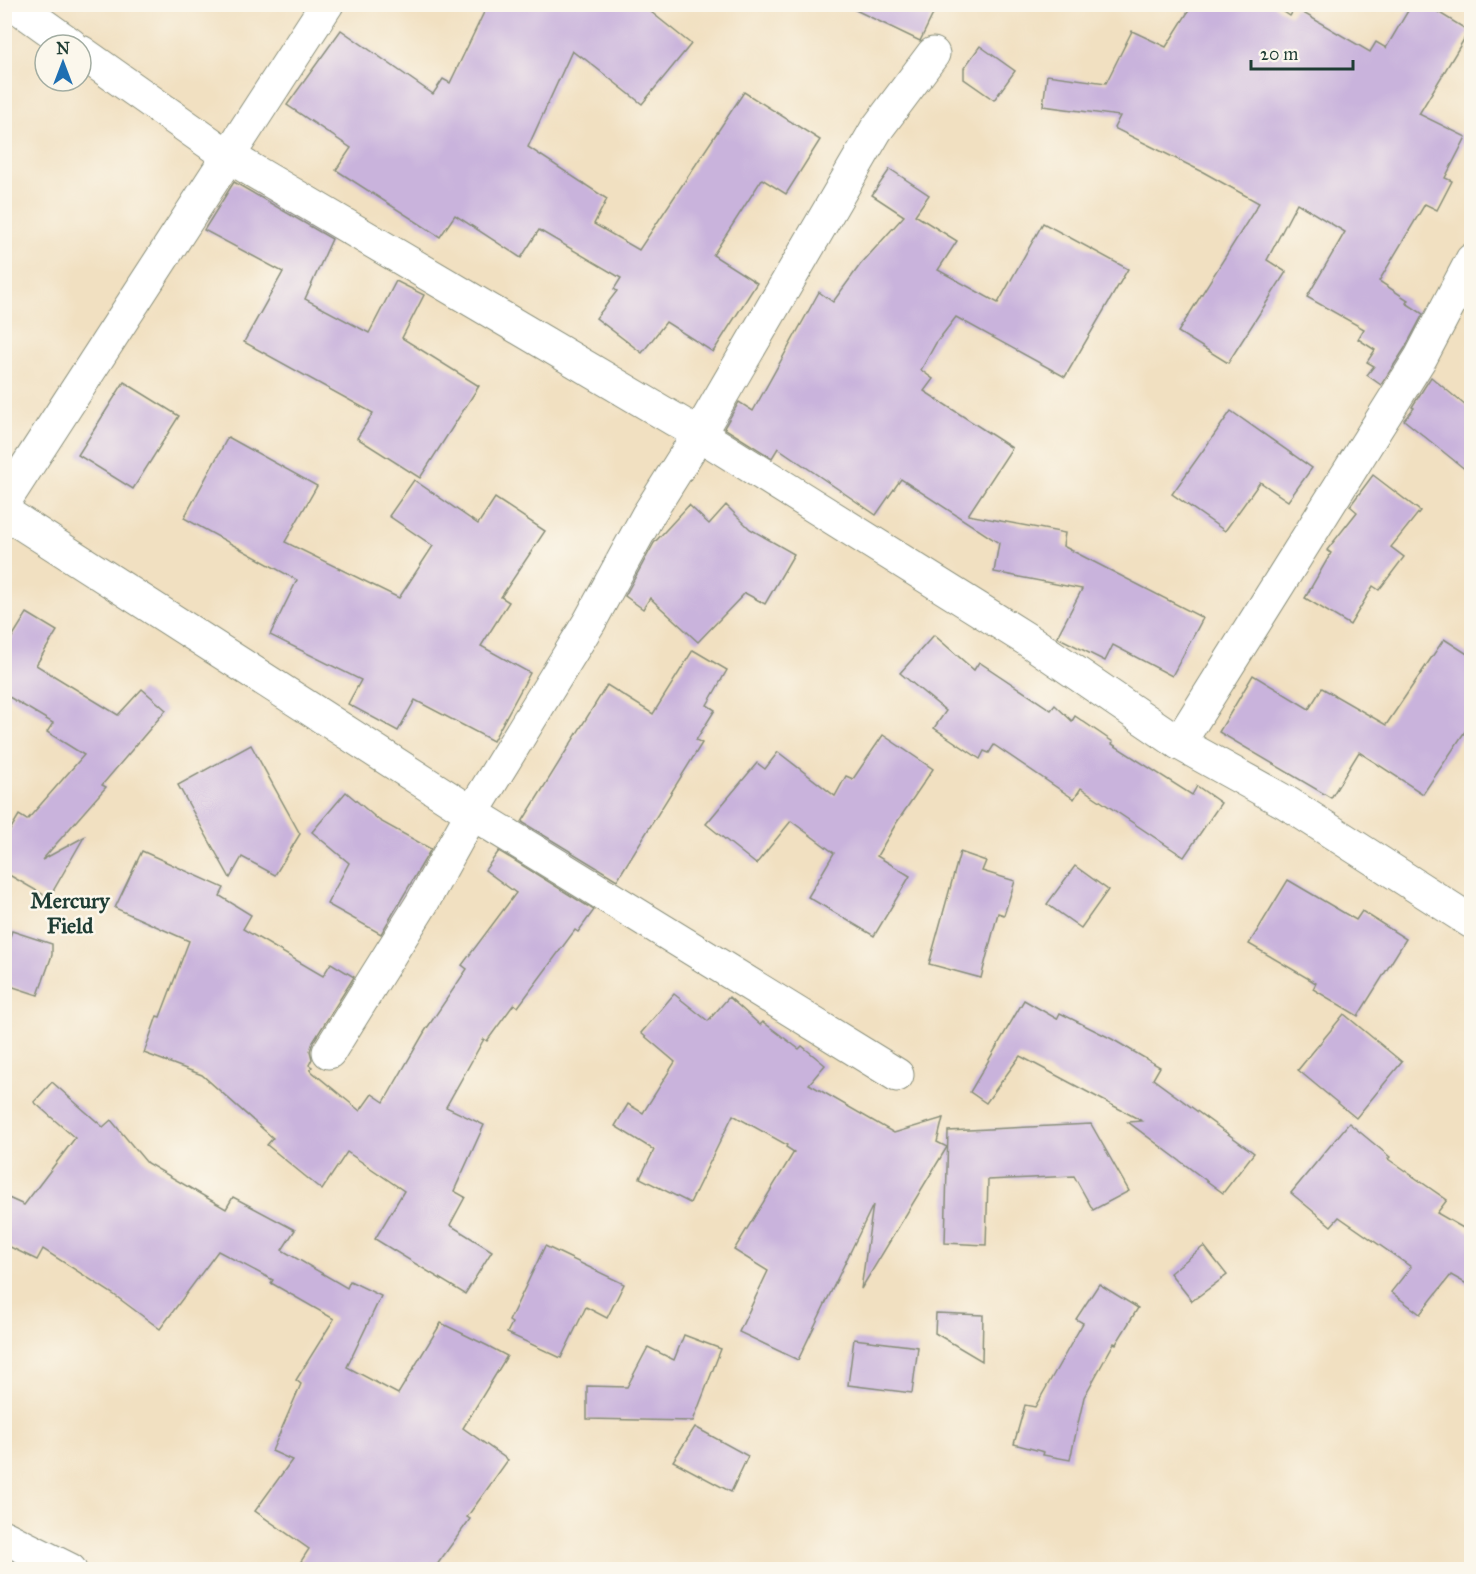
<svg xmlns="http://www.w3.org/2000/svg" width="1476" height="1574" font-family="'IM FELL Great Primer',serif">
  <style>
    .building { fill: #c9b3dc }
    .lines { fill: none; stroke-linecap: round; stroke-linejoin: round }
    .minor-casing { stroke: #888e7a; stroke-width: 35 }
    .minor { stroke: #fff; stroke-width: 33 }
    .labels { text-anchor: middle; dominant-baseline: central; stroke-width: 5; stroke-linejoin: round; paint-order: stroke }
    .neighbourhood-label { font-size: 22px; font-weight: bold; fill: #1f3d34; stroke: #fbf7ec }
  </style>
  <rect width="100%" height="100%" fill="#fbf7ec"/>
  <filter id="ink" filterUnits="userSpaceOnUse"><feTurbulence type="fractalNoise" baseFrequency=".0167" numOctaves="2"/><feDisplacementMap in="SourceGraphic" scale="12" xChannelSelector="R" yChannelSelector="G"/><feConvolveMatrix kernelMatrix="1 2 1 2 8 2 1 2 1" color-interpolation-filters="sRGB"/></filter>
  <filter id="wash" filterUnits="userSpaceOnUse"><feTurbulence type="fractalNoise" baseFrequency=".008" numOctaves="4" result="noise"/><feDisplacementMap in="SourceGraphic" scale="24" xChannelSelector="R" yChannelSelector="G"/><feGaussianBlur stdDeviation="1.35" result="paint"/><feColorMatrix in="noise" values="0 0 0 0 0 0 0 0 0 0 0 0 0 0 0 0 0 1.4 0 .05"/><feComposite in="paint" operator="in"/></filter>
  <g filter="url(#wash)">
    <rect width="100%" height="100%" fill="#f1e0c1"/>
    <g id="blocks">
      <!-- building -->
      <g class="building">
        <path d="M 488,4 L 641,4 L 691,44 L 642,104 L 581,56 L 580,57 L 572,51 L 528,147 L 607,199 L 594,224 L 639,250 L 744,92 L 820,140 L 786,194 L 762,179 L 713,255 L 757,283 L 713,352 L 666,322 L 642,353 L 596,318 L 617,291 L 614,289 L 621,278 L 539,230 L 521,258 L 455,215 L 440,237 L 336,170 L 351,148 L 287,105 L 341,30 L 433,94 L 443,79 L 450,83 Z"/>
        <path d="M 843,4 L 938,4 L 920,41 Z"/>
        <path d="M 1193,4 L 1272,4 L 1290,16 L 1295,8 L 1370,52 L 1376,42 L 1386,48 L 1412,4 L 1425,4 L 1469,31 L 1419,114 L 1466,137 L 1445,178 L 1452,181 L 1437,210 L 1425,204 L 1379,281 L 1408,300 L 1406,303 L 1423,314 L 1405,348 L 1381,385 L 1367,375 L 1374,366 L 1367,362 L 1375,350 L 1358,339 L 1364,329 L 1307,297 L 1345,232 L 1297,203 L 1267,260 L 1286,272 L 1228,363 L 1178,332 L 1259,203 L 1203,172 L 1114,128 L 1120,116 L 1043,106 L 1047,75 L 1106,83 L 1132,31 L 1166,47 Z"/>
        <path d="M 980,46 L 1015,71 L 994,100 L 964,79 L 964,68 Z"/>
        <path d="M 890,169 L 929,195 L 915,215 L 957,241 L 938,270 L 998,303 L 1043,223 L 1128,269 L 1065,377 L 956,317 L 936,343 L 921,370 L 933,379 L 924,391 L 1012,448 L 968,515 L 1065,533 L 1063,546 L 1203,618 L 1172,676 L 1113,645 L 1105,661 L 1057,637 L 1082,589 L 994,572 L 999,543 L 901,479 L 876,515 L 778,448 L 772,458 L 724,428 L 739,402 L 753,411 L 819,292 L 833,302 L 860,265 L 904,216 L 872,195 Z"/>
        <path d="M 234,182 L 332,239 L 305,299 L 369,333 L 396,281 L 424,295 L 402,338 L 479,386 L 420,478 L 357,438 L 373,413 L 244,342 L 283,272 L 204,230 Z"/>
        <path d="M 1431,377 L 1472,411 L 1472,475 L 1404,420 L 1414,408 L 1412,407 Z"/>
        <path d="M 124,382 L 179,416 L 133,489 L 78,455 Z"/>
        <path d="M 1231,411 L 1312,468 L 1288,501 L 1260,482 L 1225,531 L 1172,494 Z"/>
        <path d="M 228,437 L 317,486 L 285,542 L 399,598 L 433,546 L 389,516 L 414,480 L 478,524 L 495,498 L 545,531 L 501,597 L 509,602 L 481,646 L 530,673 L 493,741 L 415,700 L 398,731 L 348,704 L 361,680 L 270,635 L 297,580 L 184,518 Z"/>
        <path d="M 1373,475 L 1420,511 L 1391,547 L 1404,557 L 1379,590 L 1373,586 L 1350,625 L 1305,598 L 1331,553 L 1327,550 L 1357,512 L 1350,506 Z"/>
        <path d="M 689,505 L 709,524 L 726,505 L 750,529 L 794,554 L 765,604 L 745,593 L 698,642 L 650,598 L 643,609 L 625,596 L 654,543 Z"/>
        <path d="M 27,613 L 57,631 L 36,665 L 118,715 L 142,689 L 166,710 L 102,785 L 106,787 L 42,860 L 84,837 L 49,898 L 4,872 L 4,840 L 19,815 L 27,820 L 84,755 L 47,732 L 53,723 L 4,694 L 4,650 Z"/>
        <path d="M 934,635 L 974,670 L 979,662 L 1051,710 L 1055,705 L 1072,721 L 1075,716 L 1113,742 L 1112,744 L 1192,795 L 1197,786 L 1221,803 L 1184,857 L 1081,788 L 1074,799 L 994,745 L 989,753 L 984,751 L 980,759 L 934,728 L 946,711 L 900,673 Z"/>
        <path d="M 1444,639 L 1472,657 L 1472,721 L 1423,794 L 1359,752 L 1331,798 L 1219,732 L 1253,675 L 1309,709 L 1322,688 L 1386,725 Z"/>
        <path d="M 693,650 L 727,670 L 707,705 L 715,710 L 696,740 L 702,743 L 617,880 L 522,822 L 607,685 L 653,714 Z"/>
        <path d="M 883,735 L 933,769 L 897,822 L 877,856 L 910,876 L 874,936 L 808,897 L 834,853 L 791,821 L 756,864 L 706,824 L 757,763 L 765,769 L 778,752 L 835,796 L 846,776 L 853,779 Z"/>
        <path d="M 251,745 L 300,834 L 275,875 L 242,857 L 230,878 L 178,785 Z"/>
        <path d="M 346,792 L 380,821 L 431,849 L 381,934 L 327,904 L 349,863 L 312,832 Z"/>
        <path d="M 142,851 L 224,888 L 220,896 L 251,915 L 243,929 L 323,976 L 331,963 L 354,977 L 313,1042 L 310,1051 L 312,1059 L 309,1065 L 312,1067 L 310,1070 L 360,1111 L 372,1094 L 384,1102 L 425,1031 L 467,969 L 462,965 L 516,893 L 485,870 L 499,851 L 594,910 L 578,932 L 575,930 L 518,1007 L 514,1004 L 487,1041 L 484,1039 L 446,1107 L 484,1125 L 454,1191 L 465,1197 L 450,1225 L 492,1251 L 465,1294 L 375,1239 L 404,1191 L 347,1152 L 322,1190 L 267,1145 L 273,1138 L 202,1075 L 144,1053 L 157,1016 L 160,1017 L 189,941 L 115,908 Z"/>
        <path d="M 960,852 L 986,861 L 982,871 L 1015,881 L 1004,915 L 998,913 L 981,978 L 929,964 Z"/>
        <path d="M 1075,866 L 1108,890 L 1081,928 L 1047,904 Z"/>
        <path d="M 1288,880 L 1356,920 L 1362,911 L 1406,939 L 1358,1016 L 1313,989 L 1316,983 L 1249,944 Z"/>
        <path d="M 12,931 L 52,944 L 52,955 L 38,995 L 4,984 L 4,953 Z"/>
        <path d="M 674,994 L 708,1021 L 729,997 L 760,1025 L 763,1022 L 799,1049 L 802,1046 L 825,1065 L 809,1084 L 894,1133 L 943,1118 L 937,1142 L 947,1147 L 861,1289 L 873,1205 L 798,1360 L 739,1332 L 768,1271 L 734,1250 L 794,1152 L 786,1147 L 787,1145 L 733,1115 L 690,1203 L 640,1178 L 654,1150 L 615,1126 L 628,1104 L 643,1113 L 675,1062 L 641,1033 Z"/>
        <path d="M 1024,1000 L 1057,1019 L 1060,1013 L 1112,1039 L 1160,1067 L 1153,1079 L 1254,1153 L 1223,1193 L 1128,1122 L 1142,1121 L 1020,1056 L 986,1103 L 970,1092 Z"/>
        <path d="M 1344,1014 L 1402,1062 L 1356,1118 L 1298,1070 Z"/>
        <path d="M 52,1082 L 103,1127 L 111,1120 L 147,1163 L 226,1209 L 233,1197 L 295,1230 L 282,1250 L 347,1288 L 350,1281 L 381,1296 L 347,1367 L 398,1394 L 441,1323 L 488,1346 L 507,1356 L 463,1428 L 508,1460 L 467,1517 L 470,1519 L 434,1569 L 296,1569 L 309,1549 L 255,1511 L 292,1460 L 272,1451 L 301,1384 L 296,1380 L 334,1319 L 271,1283 L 273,1280 L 218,1251 L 160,1329 L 113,1294 L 43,1249 L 37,1260 L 4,1244 L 4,1196 L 24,1205 L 75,1138 L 34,1102 Z"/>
        <path d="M 1349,1123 L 1390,1157 L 1388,1159 L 1447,1200 L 1437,1213 L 1472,1233 L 1472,1287 L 1451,1275 L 1420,1314 L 1391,1292 L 1411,1267 L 1339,1217 L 1331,1226 L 1291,1193 Z"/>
        <path d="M 1091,1124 L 1129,1191 L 1093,1210 L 1074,1176 L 988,1180 L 986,1245 L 945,1243 L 948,1131 Z"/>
        <path d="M 545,1246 L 624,1284 L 607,1318 L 586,1307 L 561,1358 L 507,1333 L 512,1323 L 509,1321 Z"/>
        <path d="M 1204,1246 L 1227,1275 L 1192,1301 L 1170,1273 Z"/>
        <path d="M 1099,1284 L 1138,1308 L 1116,1344 L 1114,1343 L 1084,1397 L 1070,1460 L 1043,1455 L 1044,1452 L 1014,1444 L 1025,1405 L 1035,1407 L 1083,1323 L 1076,1319 Z"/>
        <path d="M 936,1313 L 983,1315 L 982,1361 L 935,1333 Z"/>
        <path d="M 684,1335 L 721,1349 L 693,1421 L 587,1419 L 587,1386 L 627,1387 L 648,1347 L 674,1360 Z"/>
        <path d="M 854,1339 L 918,1347 L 912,1393 L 848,1385 Z"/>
        <path d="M 695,1427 L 748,1456 L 731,1492 L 673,1461 Z"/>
      </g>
    </g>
  </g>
  <g filter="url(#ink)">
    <use href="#blocks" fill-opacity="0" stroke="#888e7a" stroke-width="1.5"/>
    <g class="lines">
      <defs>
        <g id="minor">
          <path d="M 14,4 L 71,45"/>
          <path d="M 81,52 L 228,156 L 699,434 L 1031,642 L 1179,743 L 1287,803 L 1472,922"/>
          <path d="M 4,502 L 327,4"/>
          <path d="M 4,512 L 472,813 L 422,903 L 329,1052"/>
          <path d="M 1179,743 L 1421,357 L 1472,260"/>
          <path d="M 897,1075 L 472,813 L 590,621 L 648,515 L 699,434 L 876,130 L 933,54"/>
          <path d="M 4,1537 L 70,1570"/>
        </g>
      </defs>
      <!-- minor casing -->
      <use href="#minor" class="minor-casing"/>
      <!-- minor -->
      <use href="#minor" class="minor"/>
    </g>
  </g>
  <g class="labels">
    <!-- neighbourhood labels -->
    <g class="neighbourhood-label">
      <text x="70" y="900">Mercury<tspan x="70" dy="25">Field</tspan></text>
    </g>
  </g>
  <!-- margin -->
  <rect width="1476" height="1574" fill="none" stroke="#fbf7ec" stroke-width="24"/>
  <!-- north arrow -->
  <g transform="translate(63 63)"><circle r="28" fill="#fbf7ec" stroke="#a3ada2" stroke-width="1.5"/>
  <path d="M0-4.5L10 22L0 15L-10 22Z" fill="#1f6fb2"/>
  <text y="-9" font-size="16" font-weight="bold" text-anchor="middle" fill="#1f3d34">N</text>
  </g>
  <!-- scale -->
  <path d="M1251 60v9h102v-9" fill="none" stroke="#1f3d34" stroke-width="3"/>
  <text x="1260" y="60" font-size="18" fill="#1f3d34" stroke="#fbf7ec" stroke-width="4.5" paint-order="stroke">20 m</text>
</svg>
